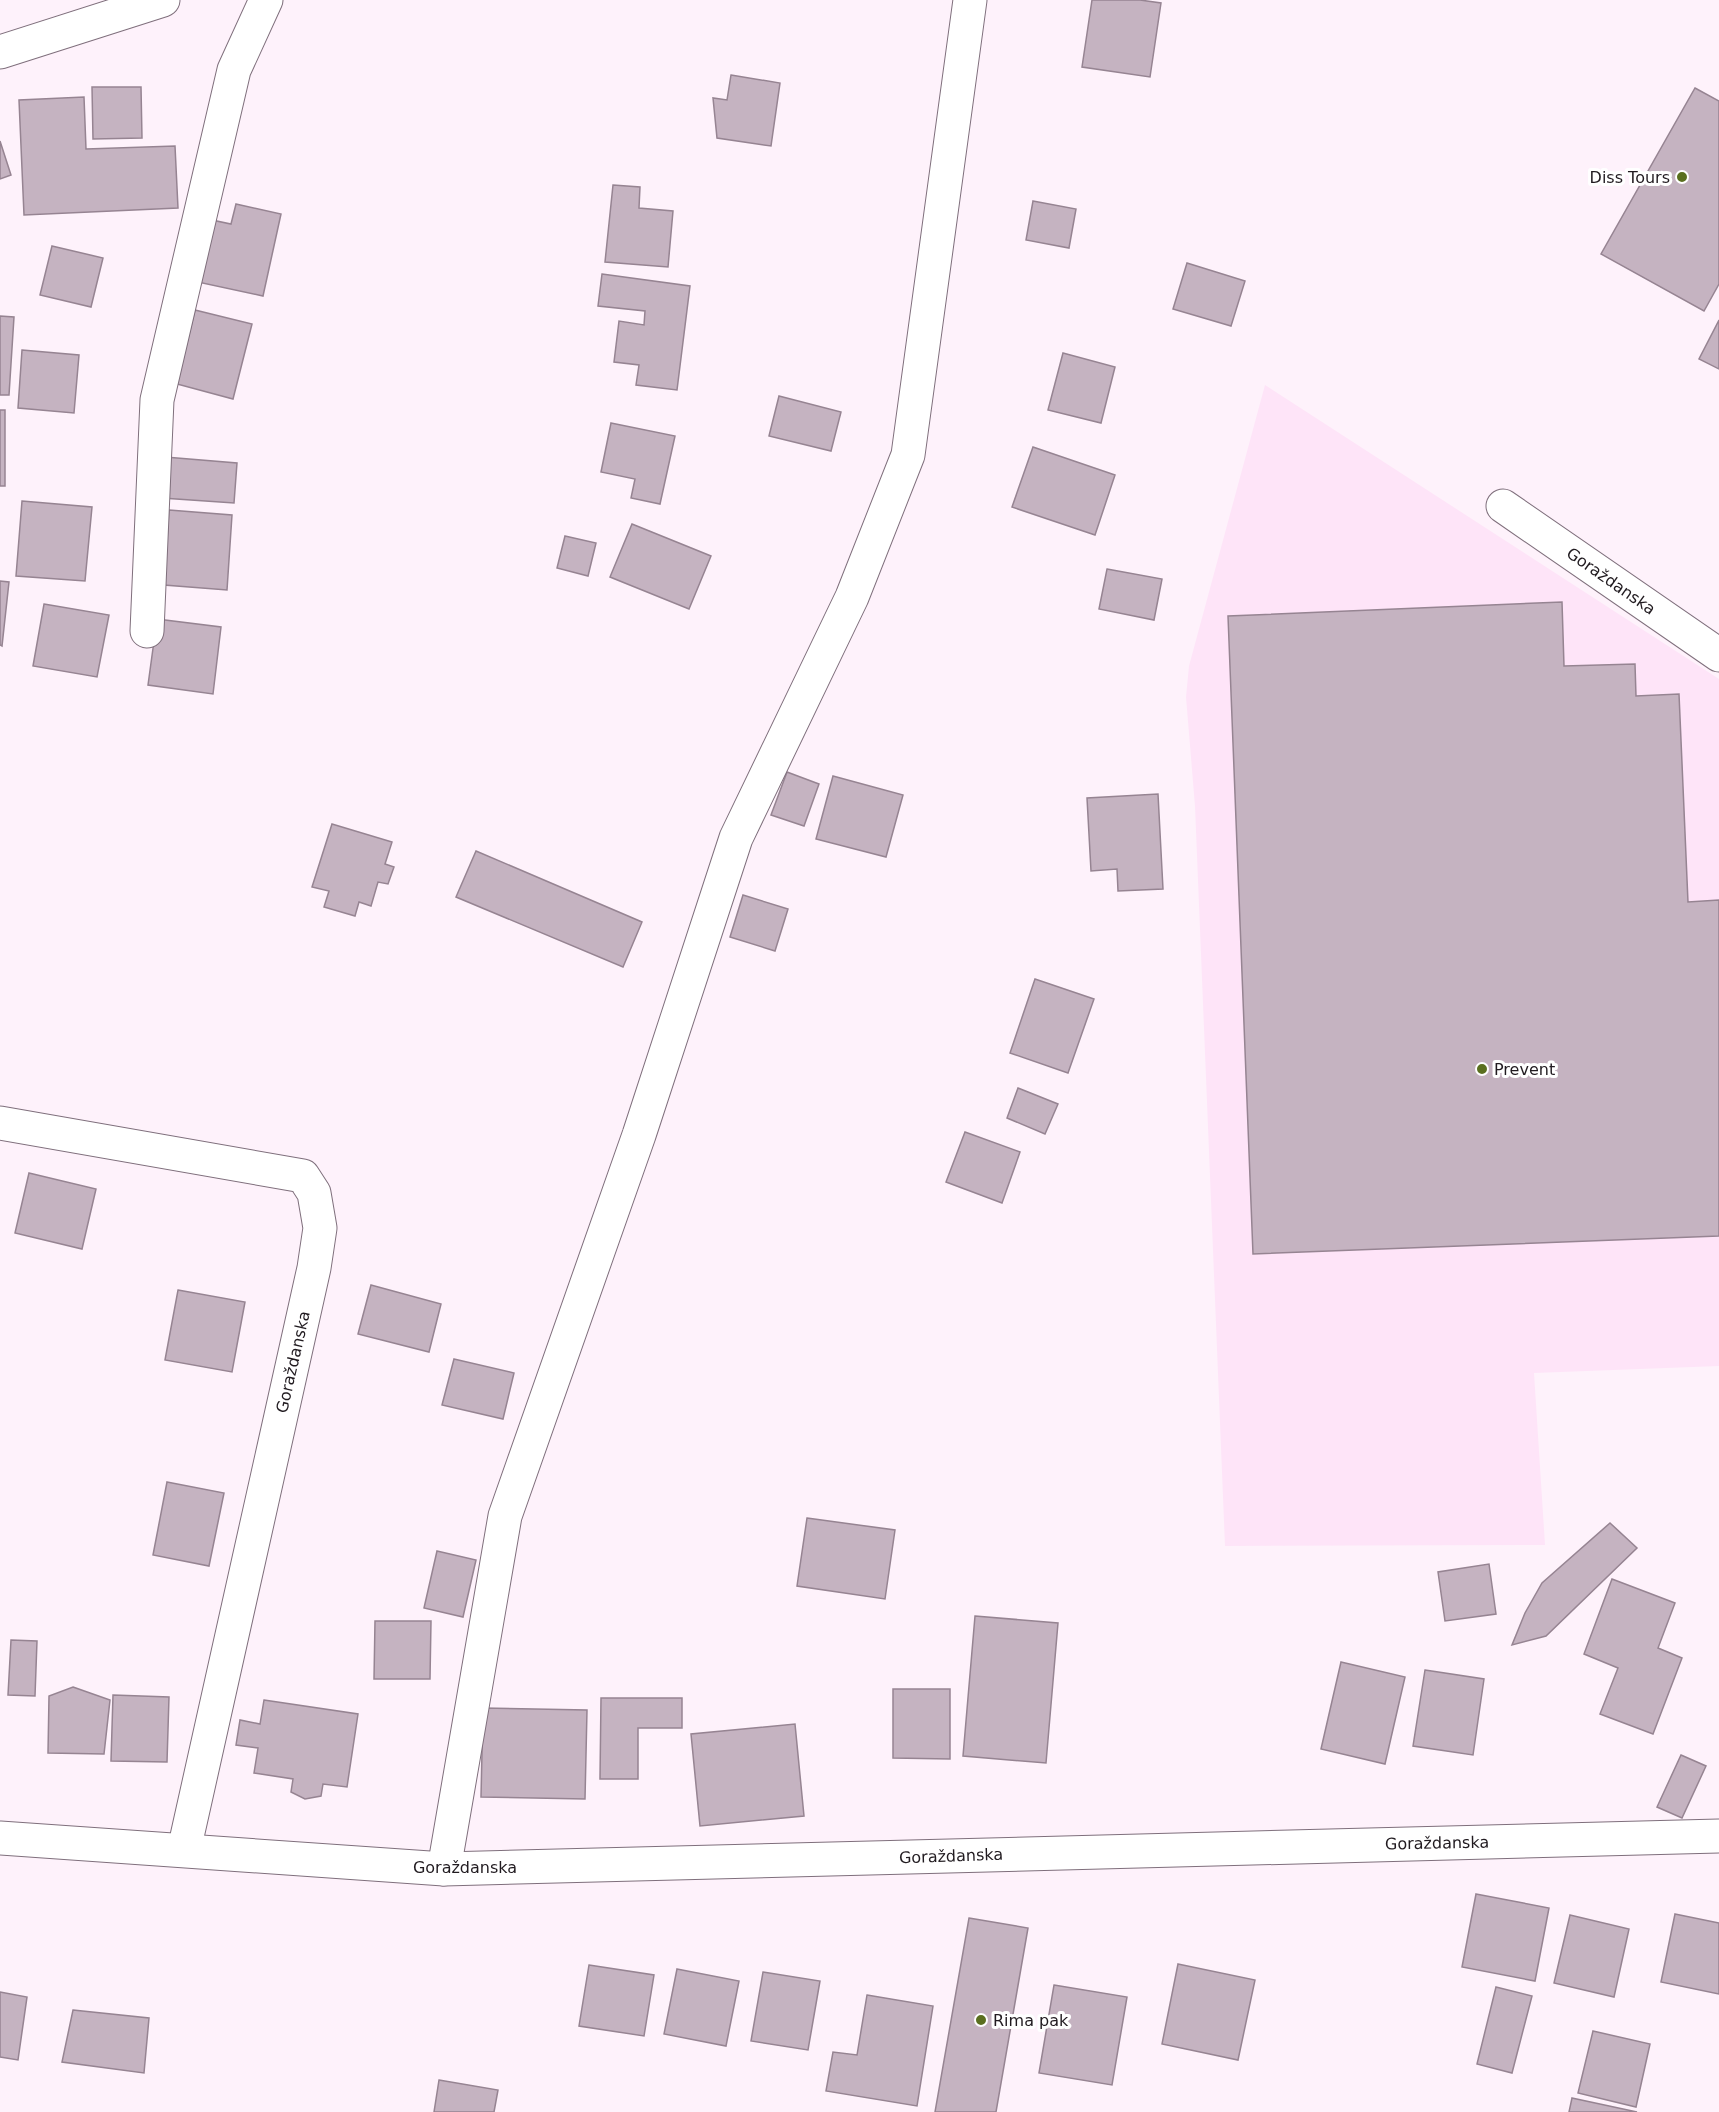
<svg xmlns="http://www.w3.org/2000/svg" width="1719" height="2112" font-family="'DejaVu Sans',sans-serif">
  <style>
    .built { fill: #fee4f8 }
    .building { fill: #c5b3c1; stroke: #968492; stroke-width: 1.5 }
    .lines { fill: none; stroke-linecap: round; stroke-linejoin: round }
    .minor-casing { stroke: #7f6f7c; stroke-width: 35 }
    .minor { stroke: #fff; stroke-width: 33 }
    .poi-dot { fill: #5a6f1f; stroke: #fff; stroke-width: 2 }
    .labels { text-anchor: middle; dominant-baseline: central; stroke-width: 6; stroke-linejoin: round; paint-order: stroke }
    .poi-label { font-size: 16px; fill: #211b20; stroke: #fff; text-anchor: start }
    .street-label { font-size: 16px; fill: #211b20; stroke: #fff }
  </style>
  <rect width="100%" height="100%" fill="#fef2fb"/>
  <!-- built -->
  <path class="built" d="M 1265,385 L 1719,679 L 1719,1366 L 1534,1373 L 1545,1545 L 1225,1546 L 1195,806 L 1186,697 L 1189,666 Z"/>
  <!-- building -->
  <g class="building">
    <path d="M 1092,0 L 1140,0 L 1161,3 L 1150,77 L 1082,67 Z"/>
    <path d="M 731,75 L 780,83 L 771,146 L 717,138 L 713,98 L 727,100 Z"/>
    <path d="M 92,87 L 141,87 L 142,138 L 93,139 Z"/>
    <path d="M 1695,88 L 1719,101 L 1719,284 L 1704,311 L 1601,254 Z"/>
    <path d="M 84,97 L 86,149 L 175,146 L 178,208 L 24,215 L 19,100 Z"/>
    <path d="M 0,141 L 11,175 L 0,179 Z"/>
    <path d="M 613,185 L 640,187 L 639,208 L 673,211 L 668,267 L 605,262 Z"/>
    <path d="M 1033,201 L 1076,209 L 1069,248 L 1026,240 Z"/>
    <path d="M 236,204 L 281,214 L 263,296 L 193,281 L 207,219 L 231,224 Z"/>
    <path d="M 52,246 L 103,258 L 91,307 L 40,295 Z"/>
    <path d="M 1187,263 L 1245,281 L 1231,326 L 1173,309 Z"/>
    <path d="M 602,274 L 690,286 L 677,390 L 636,385 L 639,365 L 614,362 L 619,321 L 644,325 L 645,311 L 598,306 Z"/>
    <path d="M 195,310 L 252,324 L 233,399 L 177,384 Z"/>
    <path d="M 0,316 L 14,317 L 9,395 L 0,395 Z"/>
    <path d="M 1719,320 L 1719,369 L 1699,359 Z"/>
    <path d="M 22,350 L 79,355 L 74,413 L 18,408 Z"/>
    <path d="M 1063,353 L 1115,367 L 1101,423 L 1048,410 Z"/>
    <path d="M 779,396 L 841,412 L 831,451 L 769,436 Z"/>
    <rect x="0" y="410" width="5" height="76"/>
    <path d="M 611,423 L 675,436 L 660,504 L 631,498 L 635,479 L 601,472 Z"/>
    <path d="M 1033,447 L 1115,475 L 1095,535 L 1012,507 Z"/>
    <path d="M 165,457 L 237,463 L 234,503 L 162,498 Z"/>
    <path d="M 22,501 L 92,507 L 85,581 L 16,576 Z"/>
    <path d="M 169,510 L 232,515 L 227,590 L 164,585 Z"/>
    <path d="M 632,524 L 711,556 L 689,609 L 610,577 Z"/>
    <path d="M 565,536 L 596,543 L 588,576 L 557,568 Z"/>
    <path d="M 1107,569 L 1162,579 L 1154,620 L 1099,609 Z"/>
    <path d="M 0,581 L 9,582 L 2,646 L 0,645 Z"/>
    <path d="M 1562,602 L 1564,666 L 1635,664 L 1636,696 L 1679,694 L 1688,902 L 1719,900 L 1719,1236 L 1253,1254 L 1228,616 Z"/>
    <path d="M 44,604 L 109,615 L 97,677 L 33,666 Z"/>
    <path d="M 157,619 L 221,627 L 213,694 L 148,685 Z"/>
    <path d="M 787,772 L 819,784 L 804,826 L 771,815 Z"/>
    <path d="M 833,776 L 903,795 L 886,857 L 816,839 Z"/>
    <path d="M 1158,794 L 1163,889 L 1118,891 L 1117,869 L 1091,871 L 1087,798 Z"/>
    <path d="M 332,824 L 392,842 L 385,864 L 394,867 L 388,884 L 378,882 L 371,906 L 359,902 L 355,916 L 324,907 L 329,891 L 312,887 Z"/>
    <path d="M 476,851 L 642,922 L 623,967 L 456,897 Z"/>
    <path d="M 743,895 L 788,909 L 775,951 L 730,937 Z"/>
    <path d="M 1035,979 L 1094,999 L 1068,1073 L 1010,1053 Z"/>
    <path d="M 1018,1088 L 1058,1104 L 1045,1134 L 1007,1118 Z"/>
    <path d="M 965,1132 L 1020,1152 L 1002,1203 L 946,1182 Z"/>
    <path d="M 29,1173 L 96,1189 L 82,1249 L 15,1233 Z"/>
    <path d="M 371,1285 L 441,1304 L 429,1352 L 358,1334 Z"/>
    <path d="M 178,1290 L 245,1302 L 232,1372 L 165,1360 Z"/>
    <path d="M 454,1359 L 514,1373 L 503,1419 L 442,1405 Z"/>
    <path d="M 167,1482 L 224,1493 L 209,1566 L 153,1555 Z"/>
    <path d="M 807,1518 L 895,1530 L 885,1599 L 797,1586 Z"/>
    <path d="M 1610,1523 L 1637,1548 L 1546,1636 L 1512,1645 L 1525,1613 L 1542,1583 Z"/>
    <path d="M 437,1551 L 476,1560 L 463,1617 L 424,1608 Z"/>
    <path d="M 1489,1564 L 1496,1614 L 1445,1621 L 1438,1572 Z"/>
    <path d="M 1612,1579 L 1675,1603 L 1658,1648 L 1682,1658 L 1653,1734 L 1600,1714 L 1618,1668 L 1584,1654 Z"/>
    <path d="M 975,1616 L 1058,1623 L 1046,1763 L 963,1756 Z"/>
    <path d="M 375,1621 L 431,1621 L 430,1679 L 374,1679 Z"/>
    <path d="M 11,1640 L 37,1641 L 35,1696 L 8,1695 Z"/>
    <path d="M 1341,1662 L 1405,1677 L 1385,1764 L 1321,1749 Z"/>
    <path d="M 1425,1670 L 1484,1679 L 1473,1755 L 1413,1746 Z"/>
    <path d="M 73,1687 L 110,1700 L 104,1754 L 48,1753 L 49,1696 Z"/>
    <path d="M 893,1689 L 950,1689 L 950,1759 L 893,1758 Z"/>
    <path d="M 113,1695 L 169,1697 L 167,1762 L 111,1761 Z"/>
    <path d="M 601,1698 L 682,1698 L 682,1728 L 638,1728 L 638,1779 L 600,1779 Z"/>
    <path d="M 264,1700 L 358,1714 L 347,1787 L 323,1784 L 321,1796 L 305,1799 L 291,1792 L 293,1779 L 254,1773 L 258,1748 L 236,1745 L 240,1720 L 260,1724 Z"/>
    <path d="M 483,1708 L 587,1710 L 585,1799 L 481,1797 Z"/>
    <path d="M 795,1724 L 804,1816 L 700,1826 L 691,1734 Z"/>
    <path d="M 1681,1755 L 1706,1766 L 1682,1818 L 1657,1807 Z"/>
    <path d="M 1476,1894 L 1549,1908 L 1535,1981 L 1462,1967 Z"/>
    <path d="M 1675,1914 L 1719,1923 L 1719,1994 L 1661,1982 Z"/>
    <path d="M 1570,1915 L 1629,1929 L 1614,1997 L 1554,1983 Z"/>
    <path d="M 969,1918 L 1028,1928 L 996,2112 L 935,2112 Z"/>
    <path d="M 1178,1964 L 1255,1980 L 1238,2060 L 1162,2044 Z"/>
    <path d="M 589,1965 L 654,1975 L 644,2036 L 579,2026 Z"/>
    <path d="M 677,1969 L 739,1981 L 726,2046 L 664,2034 Z"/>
    <path d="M 763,1972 L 820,1981 L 808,2050 L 751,2041 Z"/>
    <path d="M 1054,1985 L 1127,1997 L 1112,2085 L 1039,2073 Z"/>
    <path d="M 1496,1987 L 1532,1996 L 1512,2073 L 1477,2064 Z"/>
    <path d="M 0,1992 L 27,1997 L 18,2060 L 0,2057 Z"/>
    <path d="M 867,1995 L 933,2006 L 917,2106 L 826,2091 L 833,2052 L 857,2055 Z"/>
    <path d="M 73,2010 L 149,2018 L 144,2073 L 62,2062 Z"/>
    <path d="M 1593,2031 L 1650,2044 L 1636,2107 L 1578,2093 Z"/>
    <path d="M 439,2080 L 498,2090 L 494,2112 L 434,2112 Z"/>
    <path d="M 1572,2098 L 1637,2112 L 1569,2112 Z"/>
  </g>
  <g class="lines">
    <defs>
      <g id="minor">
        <path d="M 0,52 L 163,0"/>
        <path d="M 1503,506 L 1719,655"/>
        <path d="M 147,631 L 157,400 L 234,70 L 266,0"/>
        <path d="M 0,1123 L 303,1176 L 314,1193 L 320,1228 L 314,1268 L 184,1850"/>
        <path d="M 0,1838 L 444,1869 L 1719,1836"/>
        <path d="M 444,1869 L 505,1516 L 639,1135 L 736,838 L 852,597 L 908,455 L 970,0"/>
      </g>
    </defs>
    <!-- minor casing -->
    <use href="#minor" class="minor-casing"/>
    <!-- minor -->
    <use href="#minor" class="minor"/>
  </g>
  <!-- markers -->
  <g class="poi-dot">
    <circle cx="1682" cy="177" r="6"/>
    <circle cx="1482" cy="1069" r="6"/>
    <circle cx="981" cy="2020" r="6"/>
  </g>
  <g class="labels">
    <!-- poi labels -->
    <g class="poi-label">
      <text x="1670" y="177" text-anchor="end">Diss Tours</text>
      <text x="1494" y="1069">Prevent</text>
      <text x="993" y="2020">Rima pak</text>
    </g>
    <!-- street labels -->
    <g class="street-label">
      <text transform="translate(1611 581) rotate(35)">Goraždanska</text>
      <text transform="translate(293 1362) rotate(-77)">Goraždanska</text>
      <text transform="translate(1437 1843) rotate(-1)">Goraždanska</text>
      <text transform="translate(951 1856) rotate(-2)">Goraždanska</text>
      <text x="465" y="1867">Goraždanska</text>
    </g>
  </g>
</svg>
